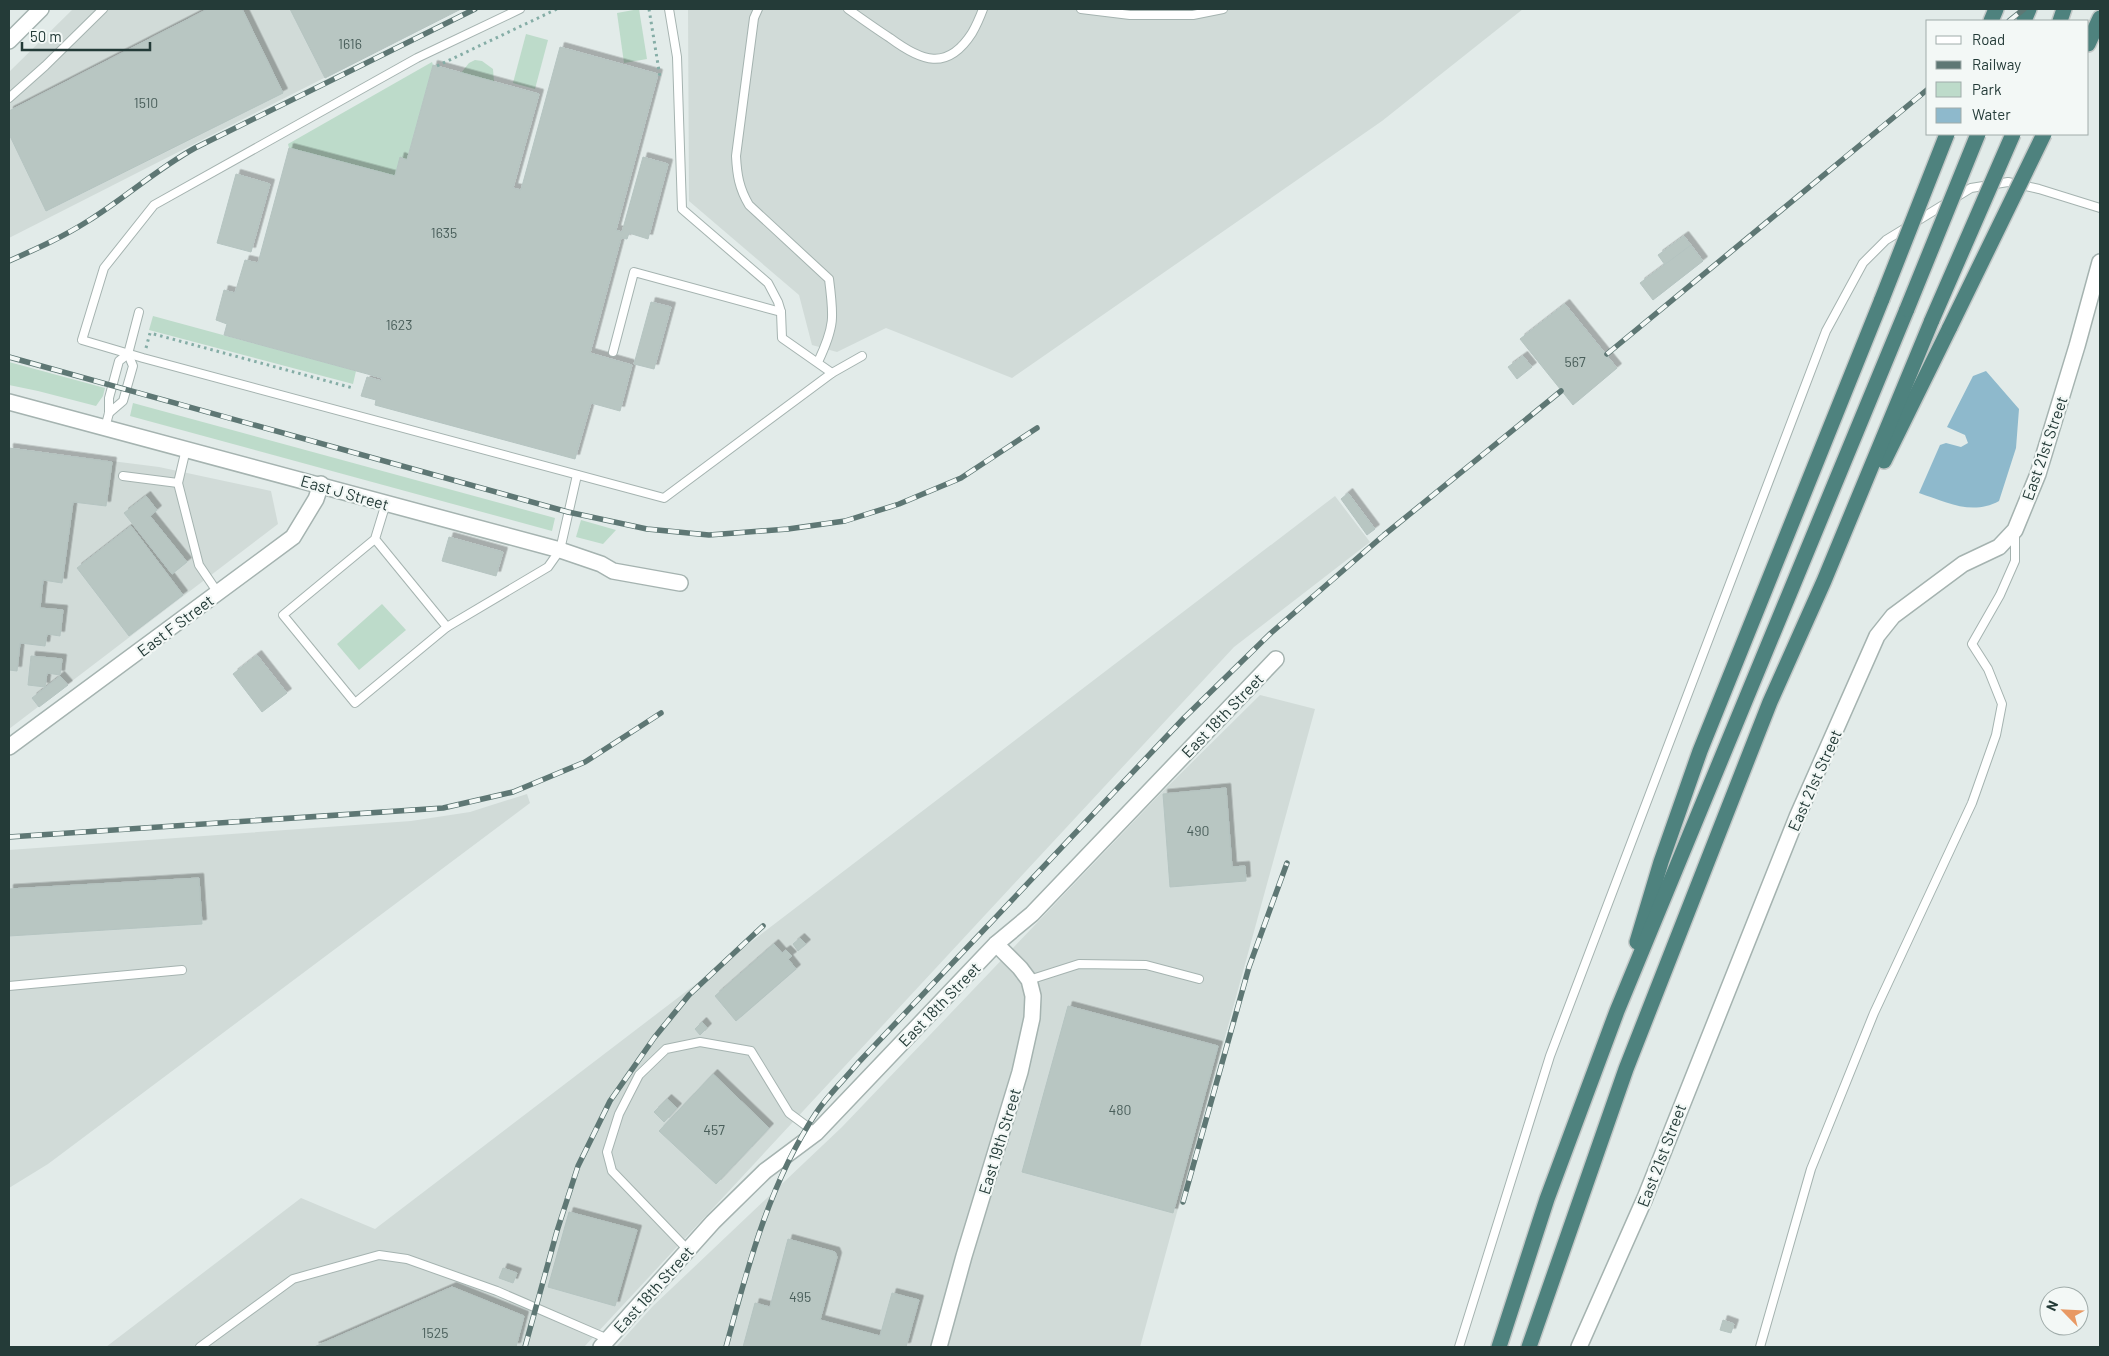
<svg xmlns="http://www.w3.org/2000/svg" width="2109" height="1356" font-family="Barlow,sans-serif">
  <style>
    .built { fill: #d1dbd8 }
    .green { fill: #bddbca }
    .water { fill: #8eb9cc }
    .building { fill: #b8c6c2; stroke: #b5c4c1; filter: url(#shadow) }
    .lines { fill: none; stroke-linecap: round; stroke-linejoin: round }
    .service-casing { stroke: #a5b3b0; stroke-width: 10 }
    .minor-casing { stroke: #a5b3b0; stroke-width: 18 }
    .tertiary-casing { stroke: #a5b3b0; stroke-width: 18 }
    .trunk-casing { stroke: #c2c8c7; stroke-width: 18 }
    .path { stroke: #85ada6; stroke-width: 3; stroke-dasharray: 2.5 4; stroke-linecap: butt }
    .service { stroke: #fff; stroke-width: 8 }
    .minor { stroke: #fff; stroke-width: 15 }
    .tertiary { stroke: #fff; stroke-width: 15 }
    .trunk { stroke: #4e827e; stroke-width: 15 }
    .rail-casing { stroke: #5e7774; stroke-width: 5.5 }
    .rail { stroke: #f3f8f6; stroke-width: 4; stroke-dasharray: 11; stroke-linecap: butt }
    .trunk-bridge-casing { stroke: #c2c8c7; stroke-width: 18; stroke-linecap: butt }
    .trunk-bridge { stroke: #4e827e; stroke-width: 15 }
    .labels { text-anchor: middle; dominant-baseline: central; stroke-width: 4.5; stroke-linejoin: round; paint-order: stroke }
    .number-label { font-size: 14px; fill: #495e5a }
    .street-label { font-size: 16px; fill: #243b38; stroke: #f3f8f6 }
  </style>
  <defs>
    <filter id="shadow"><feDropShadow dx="4.5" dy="-4.5" stdDeviation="0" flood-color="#0004"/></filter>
  </defs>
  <rect width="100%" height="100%" fill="#e2ebe9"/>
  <!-- built -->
  <g class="built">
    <path d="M 73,9 L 460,9 L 9,238 L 9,72 Z"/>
    <path d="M 688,9 L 1523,9 L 1382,121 L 1012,378 L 886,328 L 837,352 L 812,345 L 799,295 L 689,201 Z"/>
    <path d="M 9,448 L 159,467 L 271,491 L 278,524 L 9,729 Z"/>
    <path d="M 1335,496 L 1370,542 L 1234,647 L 584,1347 L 106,1347 L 301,1198 L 375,1229 Z"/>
    <path d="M 1260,695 L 1315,709 L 1140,1347 L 616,1347 L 653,1306 L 842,1127 L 1162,792 Z"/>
    <path d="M 527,794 L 530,803 L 48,1164 L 9,1188 L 9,850 L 411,821 L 470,812 Z"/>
  </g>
  <!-- green -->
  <g class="green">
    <path d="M 639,9 L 647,59 L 624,63 L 617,13 Z"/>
    <path d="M 526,34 L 548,40 L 535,89 L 513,83 Z"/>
    <path d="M 475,60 L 482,61 L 493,69 L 494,82 L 461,73 L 469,63 Z"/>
    <path d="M 432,62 L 433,65 L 407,160 L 400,158 L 395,176 L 289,148 L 288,144 Z"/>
    <path d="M 153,316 L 356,371 L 353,384 L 149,330 Z"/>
    <path d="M 9,362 L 105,388 L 103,396 L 96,406 L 38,391 L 9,385 Z"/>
    <path d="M 133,403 L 555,518 L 552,531 L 130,416 Z"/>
    <path d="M 581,520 L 616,530 L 603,544 L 576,537 Z"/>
    <path d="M 382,604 L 406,630 L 359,670 L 337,644 Z"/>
  </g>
  <!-- water -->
  <path class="water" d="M 1986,371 L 2019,409 L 2016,448 L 1999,501 C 1972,516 1946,502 1919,493 L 1940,445 L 1946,443 L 1961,447 L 1968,443 L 1965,435 L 1947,427 L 1973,376 Z"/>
  <!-- building -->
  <g class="building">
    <path d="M 208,9 L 242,9 L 283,93 L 46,211 L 9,134 L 9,111 Z"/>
    <path d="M 290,9 L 461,9 L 325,78 Z"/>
    <path d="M 560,47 L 658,74 L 616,230 L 622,232 L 643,157 L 668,164 L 648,239 L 629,233 L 627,239 L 621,238 L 590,353 L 632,365 L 620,411 L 591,403 L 575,459 L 375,405 L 376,400 L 361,396 L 367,377 L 382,381 L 382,378 L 224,335 L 227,324 L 216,320 L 224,290 L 235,293 L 245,260 L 258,263 L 289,148 L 395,176 L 400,157 L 407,160 L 433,65 L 539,94 L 513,188 L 521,190 Z"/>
    <path d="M 236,174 L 270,184 L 251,252 L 217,243 Z"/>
    <path d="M 1684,236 L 1691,245 L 1665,265 L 1658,255 Z"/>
    <path d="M 1691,245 L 1703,261 L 1653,300 L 1640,283 Z"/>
    <path d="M 651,302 L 671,307 L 654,369 L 634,364 Z"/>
    <path d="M 1565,304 L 1617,368 L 1573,405 L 1520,339 Z"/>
    <path d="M 1523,356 L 1532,367 L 1517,379 L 1508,367 Z"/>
    <path d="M 9,448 L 112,462 L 106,506 L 73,502 L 62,583 L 43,580 L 40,608 L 63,610 L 60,636 L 47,634 L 45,646 L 20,643 L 17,671 L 9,670 Z"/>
    <path d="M 1348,493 L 1375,529 L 1367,535 L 1341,499 Z"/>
    <path d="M 146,496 L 157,510 L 150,516 L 187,562 L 172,574 L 124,513 Z"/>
    <path d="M 131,526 L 183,595 L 129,636 L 77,568 Z"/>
    <path d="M 449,537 L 503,552 L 496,576 L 442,561 Z"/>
    <path d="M 257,655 L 287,693 L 262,712 L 233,674 Z"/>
    <path d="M 31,656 L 62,659 L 60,675 L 47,673 L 45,687 L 28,685 Z"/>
    <path d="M 60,676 L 68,685 L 39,707 L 32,698 Z"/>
    <path d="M 1226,788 L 1232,867 L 1245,866 L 1246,881 L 1170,887 L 1163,794 Z"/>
    <path d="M 199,878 L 202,924 L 9,936 L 9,889 Z"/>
    <path d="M 800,938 L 806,944 L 798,951 L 793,944 Z"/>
    <path d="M 774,944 L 782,953 L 786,950 L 792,956 L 788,959 L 796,969 L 736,1021 L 715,996 Z"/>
    <path d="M 1068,1006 L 1218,1046 L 1173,1213 L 1022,1172 Z"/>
    <path d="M 702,1022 L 707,1028 L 700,1035 L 695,1029 Z"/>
    <path d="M 713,1074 L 769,1128 L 716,1184 L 659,1131 Z"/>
    <path d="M 667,1099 L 677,1108 L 664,1122 L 654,1112 Z"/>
    <path d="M 569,1212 L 637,1230 L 615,1306 L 548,1287 Z"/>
    <path d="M 788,1239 L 835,1252 L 837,1257 L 820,1320 L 880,1336 L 892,1293 L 919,1300 L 906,1347 L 743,1347 L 755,1303 L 770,1307 Z"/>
    <path d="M 503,1268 L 517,1273 L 513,1283 L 499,1278 Z"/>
    <path d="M 452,1287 L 524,1316 L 516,1347 L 314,1347 Z"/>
    <path d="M 1723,1320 L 1734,1324 L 1731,1333 L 1720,1330 Z"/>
  </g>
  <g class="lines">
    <defs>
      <g id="service">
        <path d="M 520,9 L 417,58 L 154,205 L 104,268 L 82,340 L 143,358 L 664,498 L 832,373 L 862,356"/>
        <path d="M 669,9 L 677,57 L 682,209 L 768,283 L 778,302 L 781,312 L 782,338 L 832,373"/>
        <path d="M 758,9 L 754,18 L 736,156 C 737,175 739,188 749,205 L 829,279 C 834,317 835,326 818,362"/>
        <path d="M 848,9 C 862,19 876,29 890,38 C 921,61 947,72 972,33 C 976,26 980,17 983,9"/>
        <path d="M 1081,9 L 1130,15 L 1193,15 L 1223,9"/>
        <path d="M 9,98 L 45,66 L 103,9"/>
        <path d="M 613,352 L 634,272 L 781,312"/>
        <path d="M 109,413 L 123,401 L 133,366 L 128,354 L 139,312"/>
        <path d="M 105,428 L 109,413 L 109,398 L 119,361 L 128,354"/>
        <path d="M 186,449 L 178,483 L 199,565 L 218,593"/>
        <path d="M 123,476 L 178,483"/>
        <path d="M 375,539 L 447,627 L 355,703 L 283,615 L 375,539 L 386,503"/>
        <path d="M 447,627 L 548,567 L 560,550 L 577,475"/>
        <path d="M 1029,980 L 1079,964 L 1146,965 L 1199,979"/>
        <path d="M 9,986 L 182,970"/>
        <path d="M 688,1250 L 612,1171 L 607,1152 L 619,1114 L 639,1075 L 666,1049 L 700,1042 L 751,1051 L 789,1113 L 816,1133"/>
        <path d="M 200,1347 L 293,1279 L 379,1255 L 407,1259 L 497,1291 L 608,1339"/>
        <path d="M 1459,1347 L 1550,1056 L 1826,331 L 1863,263 L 1886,240 L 1971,188 L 2008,182 L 2039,189 L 2100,208"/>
        <path d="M 1760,1347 L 1811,1169 L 1874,1013 L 1972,803 L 1996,735 L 2002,704 L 1988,669 L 1972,644 L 2000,595 L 2015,561 L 2015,533"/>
      </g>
      <g id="minor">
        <path d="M 9,402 L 560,550 L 601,564 L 613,571 L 680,583"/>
        <path d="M 9,747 L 293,537 L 316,499 L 321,484"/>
        <path d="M 601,1347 L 713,1222 L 765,1171 L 816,1133 L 996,944 L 1032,914 L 1276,659"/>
        <path d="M 939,1347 L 964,1256 L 1020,1072 L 1032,1018 L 1033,996 L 1029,980 L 1020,968 L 996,944"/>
        <path d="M 1579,1347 L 1645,1198 L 1797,817 L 1877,636 L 1893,616 L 1963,564 L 1999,547 L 2015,530 L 2038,474 L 2077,346 L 2100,262"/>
      </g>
      <path id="tertiary" d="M 9,41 L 41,9"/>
      <g id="trunk">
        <path d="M 1991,21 L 1996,9"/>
        <path d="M 2024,21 L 2029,9"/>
        <path d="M 2060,21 L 2064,9"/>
        <path d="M 2088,44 L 2100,18"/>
        <path d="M 1884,461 L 1950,327"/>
        <path d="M 1637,942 L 1661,862 L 1700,751 L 1882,299"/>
        <path d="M 1499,1347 L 1547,1199 L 1617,1011 L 1907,309"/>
        <path d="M 1529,1347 L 1626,1069 L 1770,702 L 1824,581 L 1932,320"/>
      </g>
    </defs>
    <!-- service casing -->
    <use href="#service" class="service-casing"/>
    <!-- minor casing -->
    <use href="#minor" class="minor-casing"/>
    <!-- tertiary casing -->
    <use href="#tertiary" class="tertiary-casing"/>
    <!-- trunk casing -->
    <use href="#trunk" class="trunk-casing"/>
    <!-- path -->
    <g class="path">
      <path d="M 649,9 L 660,77"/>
      <path d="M 437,66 L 557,9"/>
      <path d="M 146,348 L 150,333 L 353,388"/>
    </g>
    <!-- service -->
    <use href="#service" class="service"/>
    <!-- minor -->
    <use href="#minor" class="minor"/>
    <!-- tertiary -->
    <use href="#tertiary" class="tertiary"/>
    <!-- trunk -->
    <use href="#trunk" class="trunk"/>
    <defs>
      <g id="rail">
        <path d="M 2009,21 L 2024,9"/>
        <path d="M 9,261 C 36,249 63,237 88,221 C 125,198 157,169 195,148 L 475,9"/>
        <path d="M 1607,354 L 1928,89"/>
        <path d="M 9,357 L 568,512 L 647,529 L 709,535 L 788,529 L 845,521 L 899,504 L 961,478 L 1037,428"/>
        <path d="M 9,837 L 443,808 L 513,792 L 585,762 L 661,713"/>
        <path d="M 1183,1202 L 1249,967 L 1287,863"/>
        <path d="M 525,1347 L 557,1231 L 578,1166 L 610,1101 L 654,1038 L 689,995 L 763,926"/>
        <path d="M 726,1347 C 748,1266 769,1184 816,1113 C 828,1095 845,1079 858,1063 L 1184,718 L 1271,633 L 1384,535 L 1561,391"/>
      </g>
    </defs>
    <!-- rail casing -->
    <use href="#rail" class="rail-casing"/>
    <!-- rail -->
    <use href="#rail" class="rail"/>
    <defs>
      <g id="trunk-bridge">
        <path d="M 1882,299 L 1947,134"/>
        <path d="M 1907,309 L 1978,134"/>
        <path d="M 1932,320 L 2013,134"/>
        <path d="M 1950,327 L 2044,134"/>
      </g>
    </defs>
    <!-- trunk-bridge casing -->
    <use href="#trunk-bridge" class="trunk-bridge-casing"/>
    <!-- trunk-bridge -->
    <use href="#trunk-bridge" class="trunk-bridge"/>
  </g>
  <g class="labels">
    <!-- number labels -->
    <g class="number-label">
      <text x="350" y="43">1616</text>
      <text x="146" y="102">1510</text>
      <text x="444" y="232">1635</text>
      <text x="399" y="324">1623</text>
      <text x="1575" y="361">567</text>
      <text x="1198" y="830">490</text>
      <text x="1120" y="1109">480</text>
      <text x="714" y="1129">457</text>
      <text x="800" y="1296">495</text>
      <text x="435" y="1332">1525</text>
    </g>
    <!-- street labels -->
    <g class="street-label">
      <text transform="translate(2044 448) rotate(-71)">East 21st Street</text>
      <text transform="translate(345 492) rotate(16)">East J Street</text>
      <text transform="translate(175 625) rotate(-37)">East F Street</text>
      <text transform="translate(1222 715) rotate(-46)">East 18th Street</text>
      <text transform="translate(1814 780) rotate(-66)">East 21st Street</text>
      <text transform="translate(939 1004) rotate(-46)">East 18th Street</text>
      <text transform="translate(999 1141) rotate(-73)">East 19th Street</text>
      <text transform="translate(1661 1155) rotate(-69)">East 21st Street</text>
      <text transform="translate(653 1289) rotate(-48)">East 18th Street</text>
    </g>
  </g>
  <!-- border -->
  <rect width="2109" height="1356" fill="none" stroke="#243b38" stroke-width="20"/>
  <!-- legend -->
  <rect x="1926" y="20" width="162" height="115" fill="#f3f8f6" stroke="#a0acaa"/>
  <rect x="1936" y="36" width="25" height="8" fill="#ffffff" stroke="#a0acaa"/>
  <text x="1972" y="45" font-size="15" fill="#243b38">Road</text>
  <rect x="1936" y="61" width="25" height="8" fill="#5e7774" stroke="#a0acaa"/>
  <text x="1972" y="70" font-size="15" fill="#243b38">Railway</text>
  <rect x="1936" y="82" width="25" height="15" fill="#bddbca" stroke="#a0acaa"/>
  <text x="1972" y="95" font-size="15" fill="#243b38">Park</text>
  <rect x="1936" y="108" width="25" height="15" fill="#8eb9cc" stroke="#a0acaa"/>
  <text x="1972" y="120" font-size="15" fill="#243b38">Water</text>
  <!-- north arrow -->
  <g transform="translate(2064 1311) rotate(294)"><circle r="24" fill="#f3f8f6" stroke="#a0acaa"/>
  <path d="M0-4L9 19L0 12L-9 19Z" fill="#e89964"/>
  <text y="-8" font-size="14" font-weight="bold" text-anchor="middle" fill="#243b38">N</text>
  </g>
  <!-- scale -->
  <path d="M22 42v8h128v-8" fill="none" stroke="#243b38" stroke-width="2.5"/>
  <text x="30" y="42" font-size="15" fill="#243b38" stroke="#f3f8f6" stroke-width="4" paint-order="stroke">50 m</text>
</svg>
